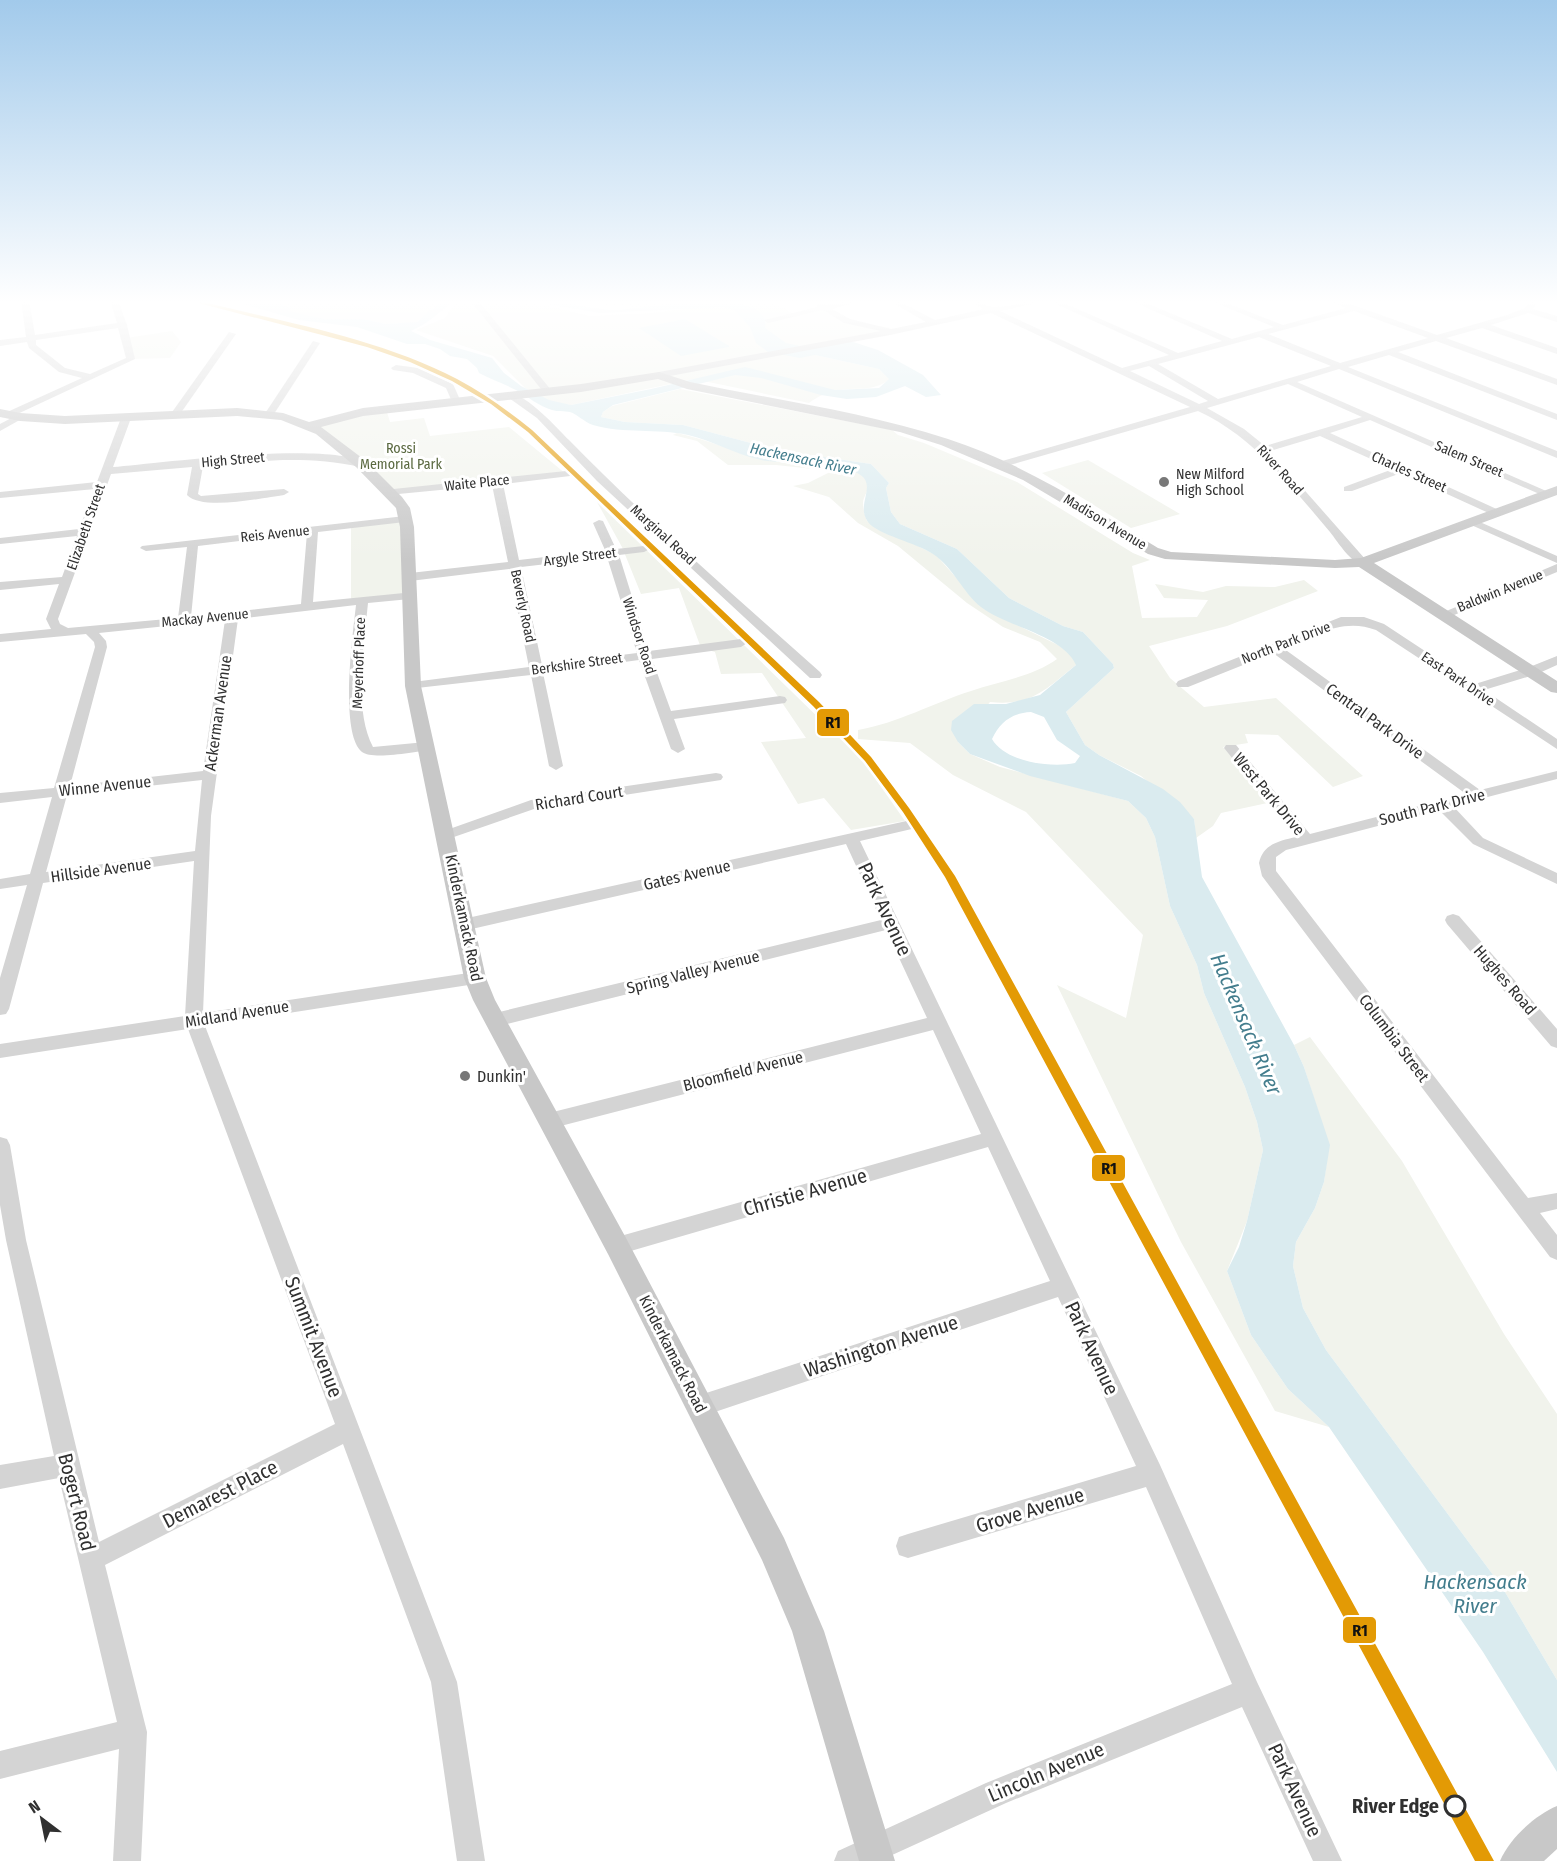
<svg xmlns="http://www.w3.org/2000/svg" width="1557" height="1861" font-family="'Fira Sans Condensed',sans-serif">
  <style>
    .green { fill: #f1f3ec }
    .water { fill: #daebef; fill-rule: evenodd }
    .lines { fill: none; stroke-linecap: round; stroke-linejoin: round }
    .minor { fill: #d4d4d4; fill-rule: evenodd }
    .major { fill: #c8c8c8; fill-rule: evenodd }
    .rail-1-casing { stroke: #fff; stroke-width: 5 }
    .rail-1 { fill: #e39a05; fill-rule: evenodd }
    .poi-dot { fill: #787878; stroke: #fff; stroke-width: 2 }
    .stop-dot { fill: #fff; stroke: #303030; stroke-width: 3 }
    .labels { text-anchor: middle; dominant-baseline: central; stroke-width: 6; stroke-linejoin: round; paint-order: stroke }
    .far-park-label { font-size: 14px; fill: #5a6940; stroke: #fff }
    .far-street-label { font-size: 14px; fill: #303030; stroke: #fff }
    .far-poi-label { font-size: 14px; fill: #303030; stroke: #fff; text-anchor: start }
    .far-water-label { font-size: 15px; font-style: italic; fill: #437d8d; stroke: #fff }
    .street-label { font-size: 16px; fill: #303030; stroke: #fff }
    .poi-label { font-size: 16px; fill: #303030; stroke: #fff; text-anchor: start }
    .near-street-label { font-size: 20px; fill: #303030; stroke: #fff }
    .near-stop-label { font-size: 20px; font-weight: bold; fill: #303030; stroke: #fff; text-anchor: end }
    .near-water-label { font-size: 21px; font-style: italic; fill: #437d8d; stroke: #fff }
    .line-badge { stroke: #fff; stroke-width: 2 }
    .pale-badge-label { font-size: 16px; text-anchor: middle; font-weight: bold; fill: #111 }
  </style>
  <rect width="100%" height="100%" fill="#fff"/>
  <!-- green -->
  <g class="green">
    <path d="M 288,300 L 339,300 L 370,304 L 436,300 L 440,302 L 415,323 L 386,324 L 363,319 L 326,319 L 289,311 L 288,306 L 283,305 Z"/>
    <path d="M 457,300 L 538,300 L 536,303 L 590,316 L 651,313 L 683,309 L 573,303 L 567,300 L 770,300 L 794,314 L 823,308 L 848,321 L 892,328 L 847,340 L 815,355 L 879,369 L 890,379 C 872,393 856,386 835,391 C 825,393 817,397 809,403 L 694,379 L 571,405 L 553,403 L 525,388 L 493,356 L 416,330 L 445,318 Z"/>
    <path d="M 172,331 L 181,342 L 170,358 L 131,359 L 126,338 Z"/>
    <path d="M 680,389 L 892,430 L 898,435 L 924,443 L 1017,482 L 1133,553 L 1150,560 L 1132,566 L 1142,618 L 1197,617 L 1208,600 L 1164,598 L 1155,584 L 1203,592 L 1226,586 L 1275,587 L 1304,580 L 1318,591 L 1227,626 L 1149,646 L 1170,678 L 1204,707 L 1276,698 L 1363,776 L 1333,787 L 1278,735 L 1245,734 L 1248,743 L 1223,747 L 1272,802 L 1221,813 L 1213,826 L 1196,838 L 1194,819 L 1141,776 L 1099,755 L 1085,745 L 1066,712 L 1114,668 L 1113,664 L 1083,632 L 1063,626 L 1009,598 L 957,549 L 900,524 L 891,512 L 886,488 L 889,483 L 871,464 L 777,450 L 683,425 L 625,422 L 601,417 L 603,412 L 612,406 Z"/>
    <path d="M 386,409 L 390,422 L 424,418 L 430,436 L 509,427 L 566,474 L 388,492 L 310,426 Z"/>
    <path d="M 677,433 C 718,442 755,462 797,464 C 815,466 857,462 867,481 C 871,489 863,496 863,503 C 863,509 865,516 867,521 L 936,555 L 984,609 L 1058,645 L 1072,655 L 1077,664 C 1047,688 1032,707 990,702 L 958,742 L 970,754 L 1000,767 L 1128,801 L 1146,818 L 1155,837 L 1170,906 L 1197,965 L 1204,993 L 1245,1087 L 1257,1122 L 1263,1150 L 1247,1221 L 1227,1271 L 1251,1335 L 1288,1389 L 1329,1427 L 1275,1411 L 1181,1242 L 1057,985 L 1126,1018 L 1143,935 L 1026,812 L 953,775 L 910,743 L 858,739 L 858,730 C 898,723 933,703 971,691 C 1000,681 1032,677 1057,659 L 1040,642 L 1003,627 L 967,603 L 898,546 L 858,523 L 829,497 L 793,486 L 808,483 L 832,471 L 776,465 L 728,465 L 697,441 L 673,435 Z"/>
    <path d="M 1088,460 L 1180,514 L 1131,528 L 1042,473 Z"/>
    <path d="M 597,502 L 863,761 L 905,821 L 851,830 L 824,798 L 798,804 L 761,742 L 806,738 L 762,673 L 721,674 L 715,652 L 701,648 L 679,588 L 641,594 L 622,547 Z"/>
    <path d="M 405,519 L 410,595 L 351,602 L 351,525 Z"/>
    <path d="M 1310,1037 L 1402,1161 L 1504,1334 L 1557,1414 L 1557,1680 L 1502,1587 L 1326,1350 L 1303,1308 L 1293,1266 L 1296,1242 L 1315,1208 L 1324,1182 L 1329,1145 L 1304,1067 L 1294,1045 Z"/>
  </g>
  <!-- water -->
  <g class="water">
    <path d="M 228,300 L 288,300 L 283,305 L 291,308 L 289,311 L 326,319 L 363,319 L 386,324 L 417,322 L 430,310 L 434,309 L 440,301 L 370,304 L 339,300 L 449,300 L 449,305 L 426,323 L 411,331 L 430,340 L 492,358 L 504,373 L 521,386 L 549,400 L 571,405 L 651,389 L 745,367 L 835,390 L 879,388 L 889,379 L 879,369 L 815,355 L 800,358 L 768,352 L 756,343 L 750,327 L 734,310 L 723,307 L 600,313 L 546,304 L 537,300 C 563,300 588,309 614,310 C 638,310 773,283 765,328 L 786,343 L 809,348 L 847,340 L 878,350 L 923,375 L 941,395 L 926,397 L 905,386 L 876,397 L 847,399 L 821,395 L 761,378 L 735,375 L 613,405 L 603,412 L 601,417 L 625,422 L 683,425 L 777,450 L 871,464 L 889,483 L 886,488 L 891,512 L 900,524 L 957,549 L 1009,598 L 1063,626 L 1083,632 L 1113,664 L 1114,668 L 1066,712 L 1085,745 L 1099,755 L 1163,789 L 1180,802 L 1194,819 L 1202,877 L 1294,1045 L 1304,1067 L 1330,1145 L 1324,1182 L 1315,1208 L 1296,1242 L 1293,1266 L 1303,1308 L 1326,1350 L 1502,1587 L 1557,1680 L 1557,1772 L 1483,1652 L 1329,1427 L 1288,1389 L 1251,1335 L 1227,1271 L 1239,1247 L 1247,1221 L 1263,1150 L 1257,1122 L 1245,1087 L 1204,993 L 1197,965 L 1170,906 L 1155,837 L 1146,818 L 1128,801 L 1030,776 L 970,754 L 958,742 L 951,730 L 952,721 L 974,704 L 1006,704 L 1040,695 L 1076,665 C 1063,635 1007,627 981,607 C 963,593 953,567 933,554 C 917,543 878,535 868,522 C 855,505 878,485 859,474 C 835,459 789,465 761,460 C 735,454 713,441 688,435 C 657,428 624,434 593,425 C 584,422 577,414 570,412 C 564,411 558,412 552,410 C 539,406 528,397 516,390 C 504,384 491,379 479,373 L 477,368 L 467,359 L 450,356 L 440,349 L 425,344 L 407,344 L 357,327 L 299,320 ZM 1031,712 L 1044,717 L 1057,740 L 1080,756 L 1075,763 C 1051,768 1005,762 992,739 C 1000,722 1012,713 1031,712 Z"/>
    <path d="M 685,319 L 729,346 L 729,347 L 681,356 L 639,328 Z"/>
  </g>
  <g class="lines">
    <!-- minor -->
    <g class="minor">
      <path d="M 21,300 L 29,300 L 35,335 L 117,323 L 110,300 L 118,300 L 127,325 L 135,359 L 11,417 L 5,417 L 5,413 L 82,378 L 59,372 L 29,348 L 27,342 L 0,346 L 0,340 L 26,337 ZM 118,328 L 126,358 L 90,374 L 65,368 L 36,345 L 36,340 Z"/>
      <path d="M 470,300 L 478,300 L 551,390 L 551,394 L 545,394 Z"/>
      <path d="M 850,300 L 864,300 L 832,309 L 850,319 L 891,329 L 926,322 L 888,300 L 897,300 L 935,320 L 984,309 L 967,300 C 978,300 986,307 995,307 C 1011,307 1026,300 1043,300 L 1042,302 L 1000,311 L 1122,368 L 1169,355 L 1047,300 L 1057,300 L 1178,353 L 1222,341 L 1129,300 L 1139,300 L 1232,339 L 1274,327 L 1209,300 L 1219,300 L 1283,325 L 1346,308 L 1328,300 L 1339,300 L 1437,335 L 1507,315 L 1525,308 L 1531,300 L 1539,300 L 1533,309 L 1557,316 L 1557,322 L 1528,313 L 1491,325 L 1557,348 L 1557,354 L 1482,328 L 1446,338 L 1557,379 L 1557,385 L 1436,341 L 1398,352 L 1557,414 L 1557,420 L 1389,355 L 1348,367 L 1557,451 L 1557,458 L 1339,369 L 1297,382 L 1553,494 L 1552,496 L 1544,496 L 1370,420 L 1330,433 L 1501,511 L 1501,515 L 1493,515 L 1401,473 L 1352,491 L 1344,491 L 1344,487 L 1393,469 L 1320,436 L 1270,451 L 1366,560 L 1366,564 C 1353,567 1338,542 1330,532 C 1290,485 1254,437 1198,411 L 1003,467 L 995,467 L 995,463 L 1190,407 L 991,313 L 890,335 L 659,378 L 654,375 L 659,372 L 881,331 L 844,323 L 823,310 L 768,323 L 764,320 L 817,307 L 816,305 L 820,303 L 826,305 ZM 1354,311 L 1428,338 L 1340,363 L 1268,334 ZM 1259,337 L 1331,366 L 1218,399 L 1158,364 ZM 1149,366 L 1208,401 L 1199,404 L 1130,371 ZM 1288,384 L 1362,417 L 1265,446 L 1244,429 L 1207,408 Z"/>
      <path d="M 229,332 L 236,334 L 178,417 L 172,417 L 170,415 Z"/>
      <path d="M 313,341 L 320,343 L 272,417 L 266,417 L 264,415 Z"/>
      <path d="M 396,365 L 418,368 L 453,384 L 461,402 L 453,404 L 446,388 L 413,373 L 393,370 L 391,368 Z"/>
      <path d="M 509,394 C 525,392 557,428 569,440 C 648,521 735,596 820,672 L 822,675 L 820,678 L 810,678 L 597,481 L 537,418 L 509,398 Z"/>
      <path d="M 17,415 L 25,417 L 0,431 L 0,424 Z"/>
      <path d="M 126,415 L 131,418 L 113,467 C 159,463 335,440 366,464 L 361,467 C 304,455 260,461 203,466 L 198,494 L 201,496 L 284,489 L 289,492 L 284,495 C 262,498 202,511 187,495 L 192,467 L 111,474 L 58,619 L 60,624 L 68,628 L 178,618 L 187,547 L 146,551 L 140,548 L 142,546 L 405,516 L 411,519 L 405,522 L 318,532 L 313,602 L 414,592 L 416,595 L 410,599 L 368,603 C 364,645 353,709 373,747 L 426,742 L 431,743 L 433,746 L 431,749 C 418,752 372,760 362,752 C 339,733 353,633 356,605 L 238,619 L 211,816 L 203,1013 L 475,972 L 481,974 L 484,978 L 481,982 L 475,984 L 205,1026 L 457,1682 L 485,1861 L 457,1861 L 431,1682 L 343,1444 L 105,1565 L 147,1732 L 141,1861 L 113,1861 L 119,1749 L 0,1779 L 0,1751 L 117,1722 L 59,1478 L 0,1489 L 0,1465 L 54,1456 L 6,1240 L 0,1205 L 0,1137 L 7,1139 L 10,1145 L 26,1240 L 99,1542 L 335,1424 L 188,1029 L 0,1058 L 0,1044 L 185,1016 L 194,861 L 43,883 L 9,1009 L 6,1014 L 0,1015 L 0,978 L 27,885 L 0,889 L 0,879 L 30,874 L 52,797 L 0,803 L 0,793 L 54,788 L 95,647 L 94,642 L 86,634 L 0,642 L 0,634 L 51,629 L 46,619 L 59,584 L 0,590 L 0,582 L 62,577 L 77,536 L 0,544 L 0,538 L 79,529 L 95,489 L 0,498 L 0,492 L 97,482 L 121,418 ZM 307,533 L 301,604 L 191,617 L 198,546 ZM 225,620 L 203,771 L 70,786 L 107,647 L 106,641 L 99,633 ZM 202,780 L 195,851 L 46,872 L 67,795 Z"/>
      <path d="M 566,471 L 571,474 L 570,476 L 503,484 L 519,560 L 605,550 L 593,523 L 599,520 L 603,521 L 616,549 L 644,546 L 650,549 L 644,552 L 619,555 L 649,651 L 741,639 L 747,643 L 741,647 L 652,659 L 671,711 L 780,696 L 785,697 L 787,700 L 785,703 L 674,719 L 685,749 L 678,753 L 671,749 L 639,660 L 543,673 L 563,766 L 556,770 L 549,766 L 531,675 L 408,689 L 406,686 L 413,682 L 529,667 L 509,569 L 410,581 L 404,577 L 410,573 L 508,562 L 492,485 L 388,495 L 384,494 L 384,490 ZM 607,557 L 637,653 L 542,665 L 521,567 Z"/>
      <path d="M 1473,519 L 1557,556 L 1557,563 L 1469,524 L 1469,520 Z"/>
      <path d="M 1557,564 L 1557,572 L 1447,618 L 1439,618 L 1437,615 Z"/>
      <path d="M 1341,617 L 1364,617 L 1384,624 L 1475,684 L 1527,668 L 1557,656 L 1557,665 L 1537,674 L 1484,690 L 1557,739 L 1557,749 L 1376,630 C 1343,617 1314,636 1283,648 L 1480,790 L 1557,771 L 1557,779 L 1453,806 L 1483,838 L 1557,873 L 1557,884 L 1473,844 L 1439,810 L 1286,850 L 1276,857 L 1276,871 L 1528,1198 L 1557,1193 L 1557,1209 L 1540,1213 L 1557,1235 L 1557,1260 L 1550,1257 L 1262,876 L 1259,863 C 1263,844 1279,841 1296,837 L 1224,748 L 1226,745 L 1236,745 L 1310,834 L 1466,794 L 1273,653 L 1188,687 L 1178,687 L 1176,684 L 1178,681 Z"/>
      <path d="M 716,773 L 721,774 L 723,777 L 721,780 L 534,809 L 451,838 L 441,838 L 438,835 L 441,832 L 531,800 Z"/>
      <path d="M 911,820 L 916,822 L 919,825 L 916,828 L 860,841 L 1160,1465 L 1257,1682 L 1342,1861 L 1313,1861 L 1242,1707 L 1006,1803 L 879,1861 L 834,1861 L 838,1851 L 986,1783 L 1232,1684 L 1146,1487 L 908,1558 L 899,1555 L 896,1546 L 899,1537 L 908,1534 L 1136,1466 L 1058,1297 L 700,1417 L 692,1414 L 689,1406 L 692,1398 L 700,1395 L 1050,1281 L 988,1147 L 617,1255 L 610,1252 L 607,1246 L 610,1240 L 617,1237 L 981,1134 L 933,1030 L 549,1129 L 542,1126 L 539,1121 L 542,1116 L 549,1113 L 927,1018 L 886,930 L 495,1027 L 489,1025 L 486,1020 L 489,1015 L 495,1013 L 881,920 L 846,844 L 463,931 L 457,929 L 455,925 L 457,921 L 463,919 Z"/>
      <path d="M 1453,914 L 1459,916 L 1557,1029 L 1557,1048 L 1551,1046 L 1447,924 L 1445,920 L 1447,916 Z"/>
    </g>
    <!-- major -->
    <g class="major">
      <path d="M 659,372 L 690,382 C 776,400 865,412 948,439 C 1023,463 1091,508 1158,548 L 1171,552 L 1335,560 L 1361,558 L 1557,486 L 1557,495 L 1374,563 L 1557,681 L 1557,693 L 1551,692 L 1359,567 L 1335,568 L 1165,559 L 1148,554 L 1023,480 L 941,445 L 900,432 L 687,389 L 658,379 L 581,392 L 363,416 L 321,427 L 366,461 L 402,497 L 410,508 L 414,527 L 421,686 L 486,978 L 495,1000 L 626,1238 L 784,1538 L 824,1631 L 895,1861 L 859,1861 L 792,1631 L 762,1560 L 608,1254 L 473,1000 L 464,978 L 405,686 L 400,527 L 396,508 L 356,467 L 316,434 L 281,420 L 237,416 L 65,424 L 20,421 L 0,417 L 0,409 L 20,413 L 65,416 L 237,408 L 283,413 L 309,422 L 363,408 L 581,384 Z"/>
      <path d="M 1557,1806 L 1557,1849 L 1544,1861 L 1500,1861 C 1509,1839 1535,1815 1557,1806 Z"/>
    </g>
    <defs>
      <path id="rail-1" d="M 187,300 L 195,300 C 282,322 376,337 457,379 C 484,393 508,411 532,430 L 819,702 L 871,757 L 909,808 L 955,876 L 1494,1861 L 1475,1861 L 945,877 L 903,812 L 865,761 L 813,706 L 528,432 L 491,404 L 452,381 L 410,362 L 367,347 L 322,335 Z"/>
    </defs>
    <!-- rail-1 casing -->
    <use href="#rail-1" class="rail-1-casing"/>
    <!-- rail-1 -->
    <use href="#rail-1" class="rail-1"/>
  </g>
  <!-- sky -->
  <linearGradient id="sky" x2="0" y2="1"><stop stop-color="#a2caeb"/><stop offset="0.54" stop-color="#fff"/><stop offset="1" stop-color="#fff" stop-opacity="0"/></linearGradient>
  <rect width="1557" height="560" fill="url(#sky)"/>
  <!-- markers -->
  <g class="poi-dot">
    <circle cx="1164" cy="482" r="6"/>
    <circle cx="465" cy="1076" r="6"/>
  </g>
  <circle class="stop-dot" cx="1455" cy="1806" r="10"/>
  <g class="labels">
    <!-- far-park labels -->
    <g class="far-park-label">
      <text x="401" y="448">Rossi<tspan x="401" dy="16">Memorial Park</tspan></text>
    </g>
    <!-- far-street labels -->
    <g class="far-street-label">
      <text transform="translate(1469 459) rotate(23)">Salem Street</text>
      <text transform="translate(233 460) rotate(-5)">High Street</text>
      <text transform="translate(1280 470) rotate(48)">River Road</text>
      <text transform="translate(1409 472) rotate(24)">Charles Street</text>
      <text transform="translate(477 483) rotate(-6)">Waite Place</text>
      <text transform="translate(1105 522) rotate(31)">Madison Avenue</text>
      <text transform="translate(86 527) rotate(-71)">Elizabeth Street</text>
      <text transform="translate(275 534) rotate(-6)">Reis Avenue</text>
      <text transform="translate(663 535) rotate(42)">Marginal Road</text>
      <text transform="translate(580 557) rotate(-7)">Argyle Street</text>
      <text transform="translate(1500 591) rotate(-22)">Baldwin Avenue</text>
      <text transform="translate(523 606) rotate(78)">Beverly Road</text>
      <text transform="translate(205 618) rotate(-6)">Mackay Avenue</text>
      <text transform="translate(639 636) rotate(72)">Windsor Road</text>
      <text transform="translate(1286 643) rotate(-21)">North Park Drive</text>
      <text transform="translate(359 663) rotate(-88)">Meyerhoff Place</text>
      <text transform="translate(577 664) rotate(-8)">Berkshire Street</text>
      <text transform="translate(1458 679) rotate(34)">East Park Drive</text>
    </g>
    <!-- far-poi labels -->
    <g class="far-poi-label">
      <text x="1176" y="474">New Milford<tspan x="1176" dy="16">High School</tspan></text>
    </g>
    <!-- far-water labels -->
    <g class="far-water-label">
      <text transform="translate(803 459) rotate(12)">Hackensack River</text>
    </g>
    <!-- street labels -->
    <g class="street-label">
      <text transform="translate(218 713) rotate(-82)">Ackerman Avenue</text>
      <text transform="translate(1375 721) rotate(36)">Central Park Drive</text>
      <text transform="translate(105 786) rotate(-6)">Winne Avenue</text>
      <text transform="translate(1269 794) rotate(50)">West Park Drive</text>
      <text transform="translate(579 798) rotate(-9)">Richard Court</text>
      <text transform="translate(1432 807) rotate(-14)">South Park Drive</text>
      <text transform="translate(101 870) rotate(-8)">Hillside Avenue</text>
      <text transform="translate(687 875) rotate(-13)">Gates Avenue</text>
      <text transform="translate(464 918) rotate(78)">Kinderkamack Road</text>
      <text transform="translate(693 972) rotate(-14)">Spring Valley Avenue</text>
      <text transform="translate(1505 980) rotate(49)">Hughes Road</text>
      <text transform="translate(237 1014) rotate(-9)">Midland Avenue</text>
      <text transform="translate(1394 1038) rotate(53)">Columbia Street</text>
      <text transform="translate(743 1071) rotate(-14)">Bloomfield Avenue</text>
      <text transform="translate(673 1354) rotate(63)">Kinderkamack Road</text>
    </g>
    <!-- poi labels -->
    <g class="poi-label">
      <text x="477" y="1076">Dunkin'</text>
    </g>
    <!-- near-street labels -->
    <g class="near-street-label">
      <text transform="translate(885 909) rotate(65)">Park Avenue</text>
      <text transform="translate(805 1192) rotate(-16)">Christie Avenue</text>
      <text transform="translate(314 1337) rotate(69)">Summit Avenue</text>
      <text transform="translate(881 1346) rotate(-18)">Washington Avenue</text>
      <text transform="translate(1092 1348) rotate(65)">Park Avenue</text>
      <text transform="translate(220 1494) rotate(-27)">Demarest Place</text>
      <text transform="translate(77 1502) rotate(76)">Bogert Road</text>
      <text transform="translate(1030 1510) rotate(-17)">Grove Avenue</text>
      <text transform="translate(1046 1772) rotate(-23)">Lincoln Avenue</text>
      <text transform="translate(1295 1790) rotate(65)">Park Avenue</text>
    </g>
    <!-- near-stop labels -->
    <g class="near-stop-label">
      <text x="1439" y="1806">River Edge</text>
    </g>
    <!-- near-water labels -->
    <g class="near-water-label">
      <text transform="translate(1246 1024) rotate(67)">Hackensack River</text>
      <text x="1475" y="1582">Hackensack<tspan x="1475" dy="24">River</tspan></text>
    </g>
  </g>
  <g class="line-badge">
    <rect x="816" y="708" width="34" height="29" rx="6" fill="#e39a05"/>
    <rect x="1091" y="1154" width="35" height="28" rx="6" fill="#e39a05"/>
    <rect x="1342" y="1616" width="35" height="28" rx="6" fill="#e39a05"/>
  </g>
  <g class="pale-badge-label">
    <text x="833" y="728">R1</text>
    <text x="1109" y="1174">R1</text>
    <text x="1360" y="1636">R1</text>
  </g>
  <!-- north arrow -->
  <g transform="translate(42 1819) rotate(328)" stroke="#ffffff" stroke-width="4.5" paint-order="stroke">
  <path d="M0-4.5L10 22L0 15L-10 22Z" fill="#303030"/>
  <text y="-9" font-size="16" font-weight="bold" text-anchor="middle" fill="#303030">N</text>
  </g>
</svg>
